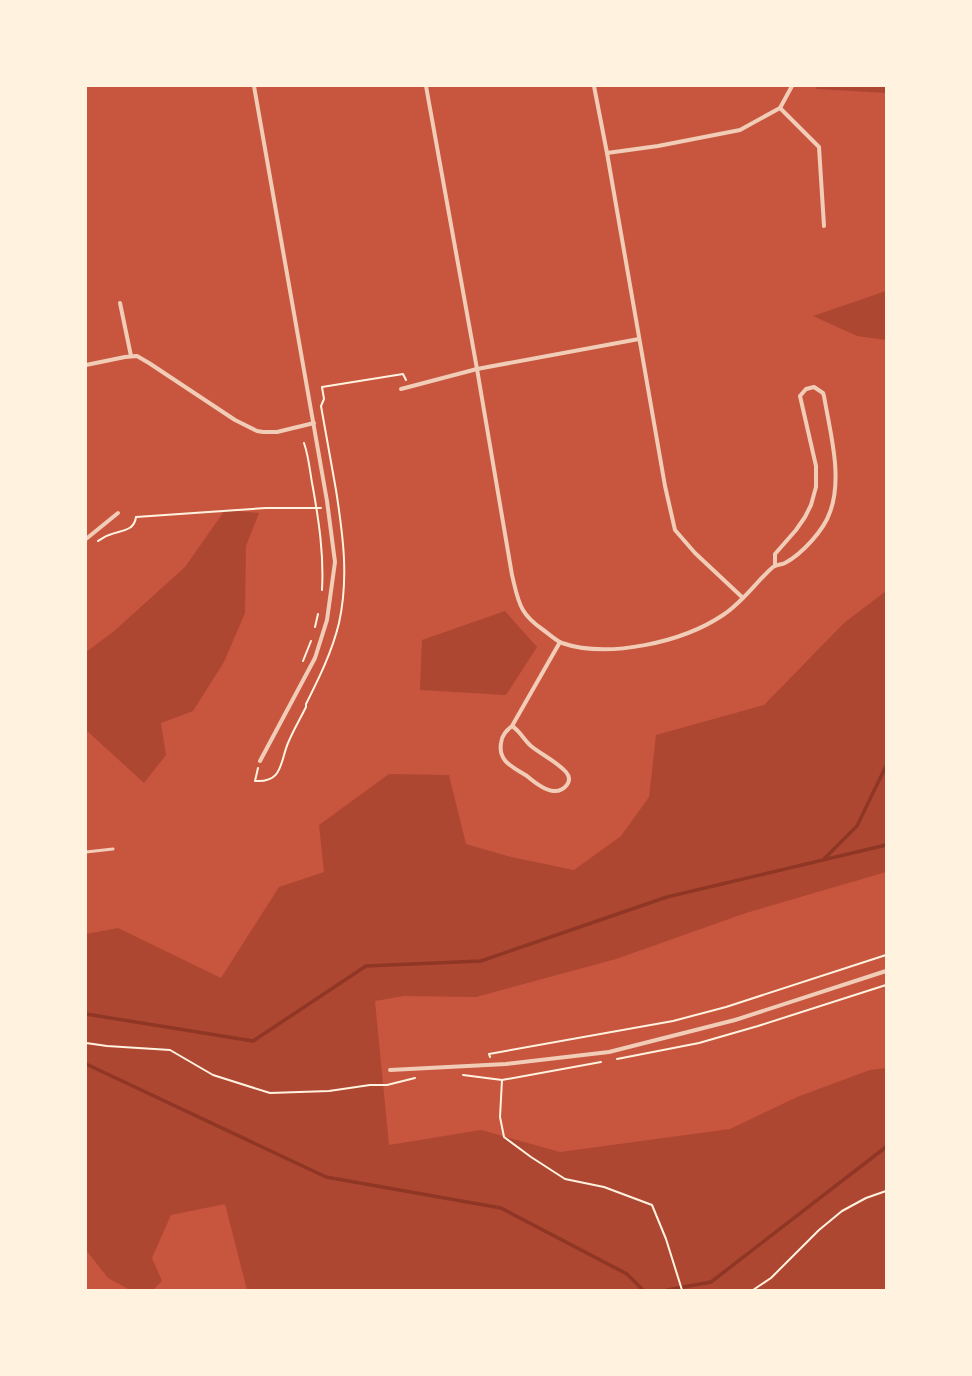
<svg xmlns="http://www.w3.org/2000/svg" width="972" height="1376" font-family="'PT Sans Narrow',sans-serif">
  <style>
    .green { fill: #ae4732 }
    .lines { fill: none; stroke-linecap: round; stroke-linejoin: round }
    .stream { stroke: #8f3625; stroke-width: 3.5 }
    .path { stroke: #fff3e0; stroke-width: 2 }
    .service { stroke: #f1ccb7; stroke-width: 3 }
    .minor { stroke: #f1ccb7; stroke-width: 4 }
  </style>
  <rect width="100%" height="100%" fill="#c8553d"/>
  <!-- green -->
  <g class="green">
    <path d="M 817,86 L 886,86 L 886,93 L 816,89 Z"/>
    <path d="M 886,291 L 886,340 L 857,336 L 813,316 Z"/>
    <path d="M 225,510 L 259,513 L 246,546 L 245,613 L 224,662 L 193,711 L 161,723 L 166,755 L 144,783 L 86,730 L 86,652 L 113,632 L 185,567 Z"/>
    <path d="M 886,591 L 886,872 L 746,913 L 616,959 L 476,997 L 404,996 L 375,1001 L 389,1145 L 481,1130 L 560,1152 L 730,1129 L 797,1097 L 870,1070 L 886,1068 L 886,1290 L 247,1290 L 225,1204 L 171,1215 L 152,1258 L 162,1281 L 153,1290 L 130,1290 L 108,1278 L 86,1250 L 86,934 L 118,928 L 221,978 L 279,887 L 324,872 L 319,825 L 389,774 L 449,775 L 466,844 L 511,857 L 574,870 L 621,836 L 649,797 L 656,735 L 764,705 L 844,623 Z"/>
    <path d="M 505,611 L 537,647 L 506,695 L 420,690 L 422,640 Z"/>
  </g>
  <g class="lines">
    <!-- stream -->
    <g class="stream">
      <path d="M 823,860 L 857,826 L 886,766"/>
      <path d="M 86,1014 L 253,1041 L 366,966 L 481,961 L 667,897 L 886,845"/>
      <path d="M 86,1064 L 326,1177 L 501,1208 L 627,1274 L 643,1290"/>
      <path d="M 667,1290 L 711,1282 L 886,1147"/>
    </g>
    <!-- path -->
    <g class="path">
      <path d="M 304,443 C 309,457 310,473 313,488 C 319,522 324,555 322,590"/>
      <path d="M 98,541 C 102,539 105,536 109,535 C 120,530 134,532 136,517 L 266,508 L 321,508"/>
      <path d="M 315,627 L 318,614"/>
      <path d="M 303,661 L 311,641"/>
      <path d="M 258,768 L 255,781 C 283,783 280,762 288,743 C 293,731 300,719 306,707 L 306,704 C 319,678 332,652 339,623 C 349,578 343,535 336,490 C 331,462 326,434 321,406 L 324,399 L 322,387 L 403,374 L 406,380"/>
      <path d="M 86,1043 L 107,1046 L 170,1050 L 213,1075 L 270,1093 L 329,1091 L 370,1085 L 387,1085 L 415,1078"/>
      <path d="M 490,1057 L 489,1054 L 673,1021 L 726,1007 L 886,955"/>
      <path d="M 617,1059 L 699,1043 L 758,1026 L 886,985"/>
      <path d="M 463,1075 L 502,1080 L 601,1062"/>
      <path d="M 502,1080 L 500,1117 L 504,1137 L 531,1157 L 565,1179 L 604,1187 L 652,1205 L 666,1239 L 682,1290"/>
      <path d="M 753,1290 L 771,1278 L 819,1230 L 842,1211 L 866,1198 L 886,1191"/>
    </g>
    <!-- service -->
    <path class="service" d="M 86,852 L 113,849"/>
    <!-- minor -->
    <g class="minor">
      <path d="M 254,86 L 327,501 L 335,562 L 327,620 L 315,658 L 260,761"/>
      <path d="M 426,86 L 477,369 L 512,575 C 515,587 517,600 523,610 C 527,617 535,624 542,629 C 548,633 555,640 562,643 C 608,659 683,642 723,615 C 743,602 756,582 773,567 C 777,564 781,565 785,563 C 802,554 824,530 830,512 C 843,477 830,432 824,396 L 823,393 L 814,387 L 806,389 L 800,396 L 816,466 L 816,487 L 811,505 L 805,517 L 796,530 L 775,554 L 775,566"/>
      <path d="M 594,86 L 607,153 L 665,486 L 675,530 L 695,553 L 743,598"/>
      <path d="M 780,108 L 819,147 L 824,226"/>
      <path d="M 607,153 L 658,146 L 740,130 L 780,108 L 792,86"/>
      <path d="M 120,303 L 131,356"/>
      <path d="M 86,365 L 125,357 L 137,356 L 149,363 L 235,420 L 257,431 L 263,432 L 277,432 L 314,423"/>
      <path d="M 401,389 L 477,369 L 639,339"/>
      <path d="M 86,539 L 118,513"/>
      <path d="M 512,726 C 520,731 524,740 531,746 C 542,755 556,761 566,772 C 574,781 564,792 553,791 C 544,790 534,782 527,776 C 513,767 498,762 501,743 C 502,735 506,731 512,726 L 560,642"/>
      <path d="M 390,1070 L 506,1064 L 609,1052 L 735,1020 L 886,971"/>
    </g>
  </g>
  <!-- border -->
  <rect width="972" height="1376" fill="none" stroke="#fff3e0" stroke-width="174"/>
</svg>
